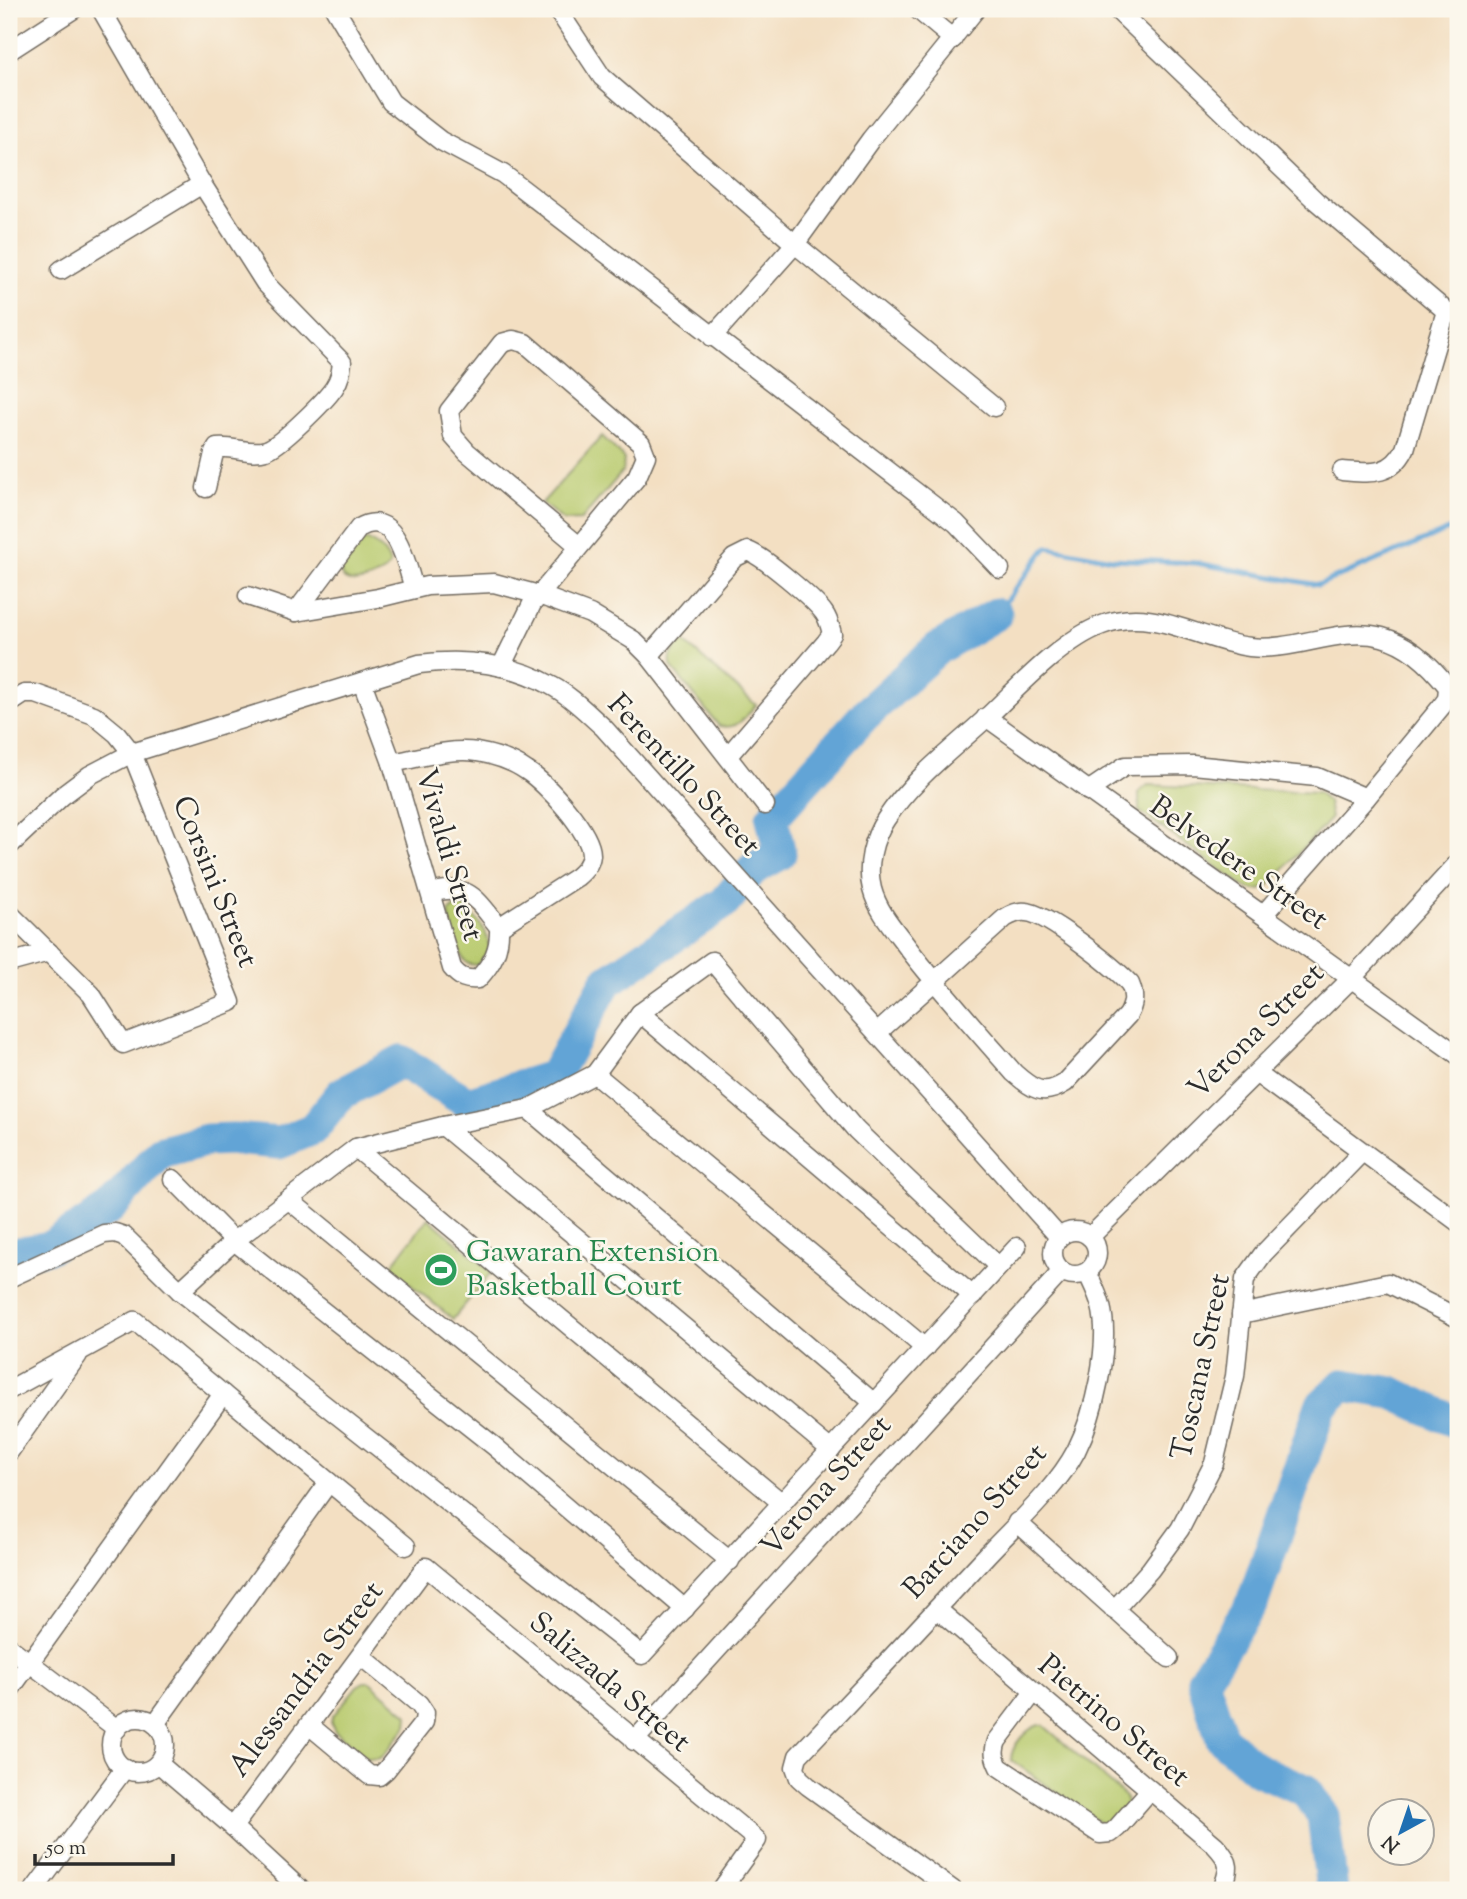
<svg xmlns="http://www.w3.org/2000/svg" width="1467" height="1899" font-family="'Sorts Mill Goudy',serif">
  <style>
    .green { fill: #b9cb6f; stroke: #727b4d; stroke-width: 2 }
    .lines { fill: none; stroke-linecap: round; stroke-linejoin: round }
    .stream { stroke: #62a4d6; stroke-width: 5 }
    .river { stroke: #62a4d6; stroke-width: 33 }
    .street-casing { stroke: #716a60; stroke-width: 21 }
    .street { stroke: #fff; stroke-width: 18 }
    .labels { text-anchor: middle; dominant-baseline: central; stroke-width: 5; stroke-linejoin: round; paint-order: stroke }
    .street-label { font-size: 30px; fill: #2b2b2b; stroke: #fbf7ec }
    .leisure-label { font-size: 30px; fill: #27864d; stroke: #fbf7ec; text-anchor: start }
  </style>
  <rect width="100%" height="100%" fill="#fbf7ec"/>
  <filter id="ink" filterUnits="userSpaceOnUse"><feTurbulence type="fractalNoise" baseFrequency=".0143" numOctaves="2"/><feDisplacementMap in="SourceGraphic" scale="14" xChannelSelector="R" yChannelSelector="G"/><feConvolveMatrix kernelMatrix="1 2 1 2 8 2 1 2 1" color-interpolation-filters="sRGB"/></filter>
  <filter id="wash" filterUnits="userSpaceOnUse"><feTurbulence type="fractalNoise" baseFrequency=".00686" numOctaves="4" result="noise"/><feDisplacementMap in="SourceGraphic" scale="28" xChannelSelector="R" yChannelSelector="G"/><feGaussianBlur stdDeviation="1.57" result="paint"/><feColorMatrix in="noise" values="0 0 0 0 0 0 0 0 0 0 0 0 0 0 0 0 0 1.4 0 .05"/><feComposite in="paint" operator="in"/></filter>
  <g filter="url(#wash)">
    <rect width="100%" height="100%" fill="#f3dfc2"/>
    <!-- green -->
    <g class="green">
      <path d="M 602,436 L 624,458 L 623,471 L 581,520 L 564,521 L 542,503 Z"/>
      <path d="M 364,540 C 376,542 388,553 390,565 C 383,577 343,593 340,570 Z"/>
      <path d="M 682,640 L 756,705 C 745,717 738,730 719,726 L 672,668 C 667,656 675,649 682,640 Z"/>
      <path d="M 1148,785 L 1318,793 L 1328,802 L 1331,818 L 1269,885 C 1261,892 1252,891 1243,886 L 1139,811 L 1139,792 Z"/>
      <path d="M 461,906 C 475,914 491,934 489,951 L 477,965 C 473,965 469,965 466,962 C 459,956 449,922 449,912 L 454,907 Z"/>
      <path d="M 428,1218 L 492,1272 L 453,1319 L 390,1268 Z"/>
      <path d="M 364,1682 L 370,1682 L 408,1715 L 407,1726 L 382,1757 L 377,1759 L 367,1758 L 335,1731 L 331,1723 L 332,1717 L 357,1686 Z"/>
      <path d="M 1039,1725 L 1043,1725 L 1126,1797 L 1127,1807 L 1108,1824 L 1103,1825 L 1011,1760 C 1011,1746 1026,1729 1039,1725 Z"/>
    </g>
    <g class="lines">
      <!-- stream -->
      <path class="stream" d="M 996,614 L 1047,547 L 1112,559 L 1196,563 L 1318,585 L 1458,526"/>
      <!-- river -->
      <g class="river">
        <path d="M 9,1255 L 50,1247 L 110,1208 L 160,1153 L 207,1140 L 233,1139 L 279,1143 L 313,1129 L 341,1094 L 401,1061 L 468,1103 L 554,1076 L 606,982 L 724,903 L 753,869 L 780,854 L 772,818 L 865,715 L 938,648 L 996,614"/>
        <path d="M 1332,1890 L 1323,1815 L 1305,1790 L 1258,1770 L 1222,1739 L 1203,1680 L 1253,1601 L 1321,1406 L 1343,1385 L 1393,1393 L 1458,1423"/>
      </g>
    </g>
  </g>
  <g filter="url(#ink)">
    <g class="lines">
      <defs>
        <g id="street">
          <path d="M 101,9 L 202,184 L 265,283 L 342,362 C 341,372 340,379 334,388 C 325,401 280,446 266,450 C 250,455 234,446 217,448 L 214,453 L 206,488"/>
          <path d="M 335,9 L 391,102 L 441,141 L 503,174 L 956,523 L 1000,569"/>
          <path d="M 557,9 L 602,77 L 795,244 L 994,407"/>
          <path d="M 917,9 L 953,39"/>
          <path d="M 1116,9 L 1316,201 L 1446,311 L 1458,315"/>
          <path d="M 9,51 L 74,9"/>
          <path d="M 61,270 L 202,184"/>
          <path d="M 712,337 L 795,244 L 871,139 L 976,9"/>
          <path d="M 1342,471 C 1369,473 1391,477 1405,449 L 1446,311"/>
          <path d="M 248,596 L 296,612 L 378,598 L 427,586 L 494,583 L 539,595 L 590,614 L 633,640 L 649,656 L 765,805"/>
          <path d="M 296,612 L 359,528 C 396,506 407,566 414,589"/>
          <path d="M 649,656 L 734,558 L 748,551 C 763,556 815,600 824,613 C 829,620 830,626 832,634 L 826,642 L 728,756"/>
          <path d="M 501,667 L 532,604 L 637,477 L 646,456 L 641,443 L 525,343 L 513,340 L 502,343 L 449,411 L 453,436 L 467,452 L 579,546"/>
          <path d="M 362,682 L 392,763 L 452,968 C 460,978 466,980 478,979 C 493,963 500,949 499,927"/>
          <path d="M 9,704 L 24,694 L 36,694 L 94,715 L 117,734 L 132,753 L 231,1002 L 123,1044 L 91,994 L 9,913"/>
          <path d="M 986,717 L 1458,1055"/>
          <path d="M 392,763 C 419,758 449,748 477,752 C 494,755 513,761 527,771 C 546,783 592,833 591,855 C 590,865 584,871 577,877 L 499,927"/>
          <path d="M 1088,791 L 1125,766 L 1193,765 L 1317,777 L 1366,798"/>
          <path d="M 9,846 L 62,796 L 90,775 L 132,753 L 419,664 C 464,658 512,663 552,686 C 571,696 587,713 603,727 L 1059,1237"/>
          <path d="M 431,893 C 469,882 476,899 499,927"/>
          <path d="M 9,963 L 49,952"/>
          <path d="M 640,1013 L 973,1296"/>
          <path d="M 877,1033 L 1005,918 C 1012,914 1018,911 1026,912 C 1047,913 1114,967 1130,984 C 1135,996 1134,1004 1128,1015 L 1065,1083 C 1043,1097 1032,1089 1014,1073 C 978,1032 941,991 908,948 C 895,930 878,912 872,889 C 866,866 873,838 886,819 C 911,781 950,751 983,721 C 1016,690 1060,641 1102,625 C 1154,605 1200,641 1250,647 C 1294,652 1339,626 1382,637 C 1408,644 1431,665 1448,687 L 1447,699 L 1441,707 L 1366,798 L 1263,915"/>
          <path d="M 1256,1073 L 1458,1222"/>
          <path d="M 595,1074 L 925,1348"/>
          <path d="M 528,1109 L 874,1403"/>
          <path d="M 443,1126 L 831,1450"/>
          <path d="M 356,1148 L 782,1503"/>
          <path d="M 173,1179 L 234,1241 L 494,1446 L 685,1609"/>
          <path d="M 289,1200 L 730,1561"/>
          <circle cx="1075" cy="1253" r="22"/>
          <path d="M 1090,1237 L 1352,978 L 1458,863"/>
          <path d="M 9,1278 L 104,1234 L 115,1233 L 124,1236 L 180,1291 L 642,1655 L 1017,1247"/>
          <path d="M 180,1291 L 234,1241 L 356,1148 L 443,1126 L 528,1109 L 595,1074 L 640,1013 L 712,961 L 856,1130 L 998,1266"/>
          <path d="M 1241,1314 L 1388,1283 L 1458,1318"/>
          <path d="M 9,1390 L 135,1321 L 406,1546"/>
          <path d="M 9,1452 L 78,1355"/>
          <path d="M 1017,1522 L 1169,1658"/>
          <path d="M 937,1609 L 1215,1845 C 1232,1863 1230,1868 1222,1890"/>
          <path d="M 1114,1610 L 1150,1570 L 1180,1529 L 1214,1463 L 1235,1376 L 1245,1279 L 1263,1254 L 1362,1152"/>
          <path d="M 9,1647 L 117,1729"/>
          <path d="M 9,1691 L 223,1394"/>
          <path d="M 1034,1692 L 997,1741 C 993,1751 994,1757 999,1767 L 1100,1834 L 1111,1833 L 1117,1828 L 1150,1790"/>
          <circle cx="138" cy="1745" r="27"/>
          <path d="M 155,1724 L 329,1482"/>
          <path d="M 309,1725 L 369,1775 L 379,1776 L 386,1770 L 424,1722 L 425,1713 L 419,1704 L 361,1656"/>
          <path d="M 634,1741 L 1062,1271"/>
          <path d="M 158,1763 L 233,1827 L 301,1890"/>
          <path d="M 233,1827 L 426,1567 L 757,1840 L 721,1890"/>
          <path d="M 34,1890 L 125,1768"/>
          <path d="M 953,1890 L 808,1786 L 799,1778 L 795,1767 L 798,1756 C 861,1690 924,1623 987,1555 C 1016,1524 1056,1489 1076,1451 C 1094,1415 1111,1345 1101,1306 C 1098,1294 1092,1283 1087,1272"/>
        </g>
      </defs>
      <!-- street casing -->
      <use href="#street" class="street-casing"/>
      <!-- street -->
      <use href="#street" class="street"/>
    </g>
  </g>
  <!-- icons -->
  <defs>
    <symbol id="stadium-disc" viewBox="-11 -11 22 22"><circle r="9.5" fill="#2e9e5b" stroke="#fbf7ec"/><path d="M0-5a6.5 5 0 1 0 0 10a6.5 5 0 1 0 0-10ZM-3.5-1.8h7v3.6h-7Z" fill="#fff"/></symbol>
  </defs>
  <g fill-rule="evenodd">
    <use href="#stadium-disc" x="422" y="1251" width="38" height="38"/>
  </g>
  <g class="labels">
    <!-- street labels -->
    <g class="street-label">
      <text transform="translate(683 776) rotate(47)">Ferentillo Street</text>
      <text transform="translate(448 855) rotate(74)">Vivaldi Street</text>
      <text transform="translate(1238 864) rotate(35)">Belvedere Street</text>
      <text transform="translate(214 882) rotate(68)">Corsini Street</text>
      <text transform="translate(1257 1032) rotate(-45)">Verona Street</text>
      <text transform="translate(1202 1367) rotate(-78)">Toscana Street</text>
      <text transform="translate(827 1487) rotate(-48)">Verona Street</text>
      <text transform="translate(976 1522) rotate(-48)">Barciano Street</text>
      <text transform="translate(307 1680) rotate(-53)">Alessandria Street</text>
      <text transform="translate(609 1683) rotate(40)">Salizzada Street</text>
      <text transform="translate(1113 1722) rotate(40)">Pietrino Street</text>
    </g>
    <!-- leisure labels -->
    <g class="leisure-label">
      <text x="466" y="1253">Gawaran Extension<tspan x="466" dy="34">Basketball Court</tspan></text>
    </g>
  </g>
  <!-- margin -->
  <rect width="1467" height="1899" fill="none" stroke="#fbf7ec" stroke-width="35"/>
  <!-- north arrow -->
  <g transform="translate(1401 1832) rotate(220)"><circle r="33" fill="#fbf7ec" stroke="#a8a59f" stroke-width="2"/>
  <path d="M0-5L12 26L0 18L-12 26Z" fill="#1f6fb2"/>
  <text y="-10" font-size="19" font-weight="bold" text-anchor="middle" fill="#2b2b2b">N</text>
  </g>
  <!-- scale -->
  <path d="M35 1854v10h138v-10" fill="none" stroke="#2b2b2b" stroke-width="3.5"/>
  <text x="46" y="1854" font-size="21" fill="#2b2b2b" stroke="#fbf7ec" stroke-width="5" paint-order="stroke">50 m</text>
</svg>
